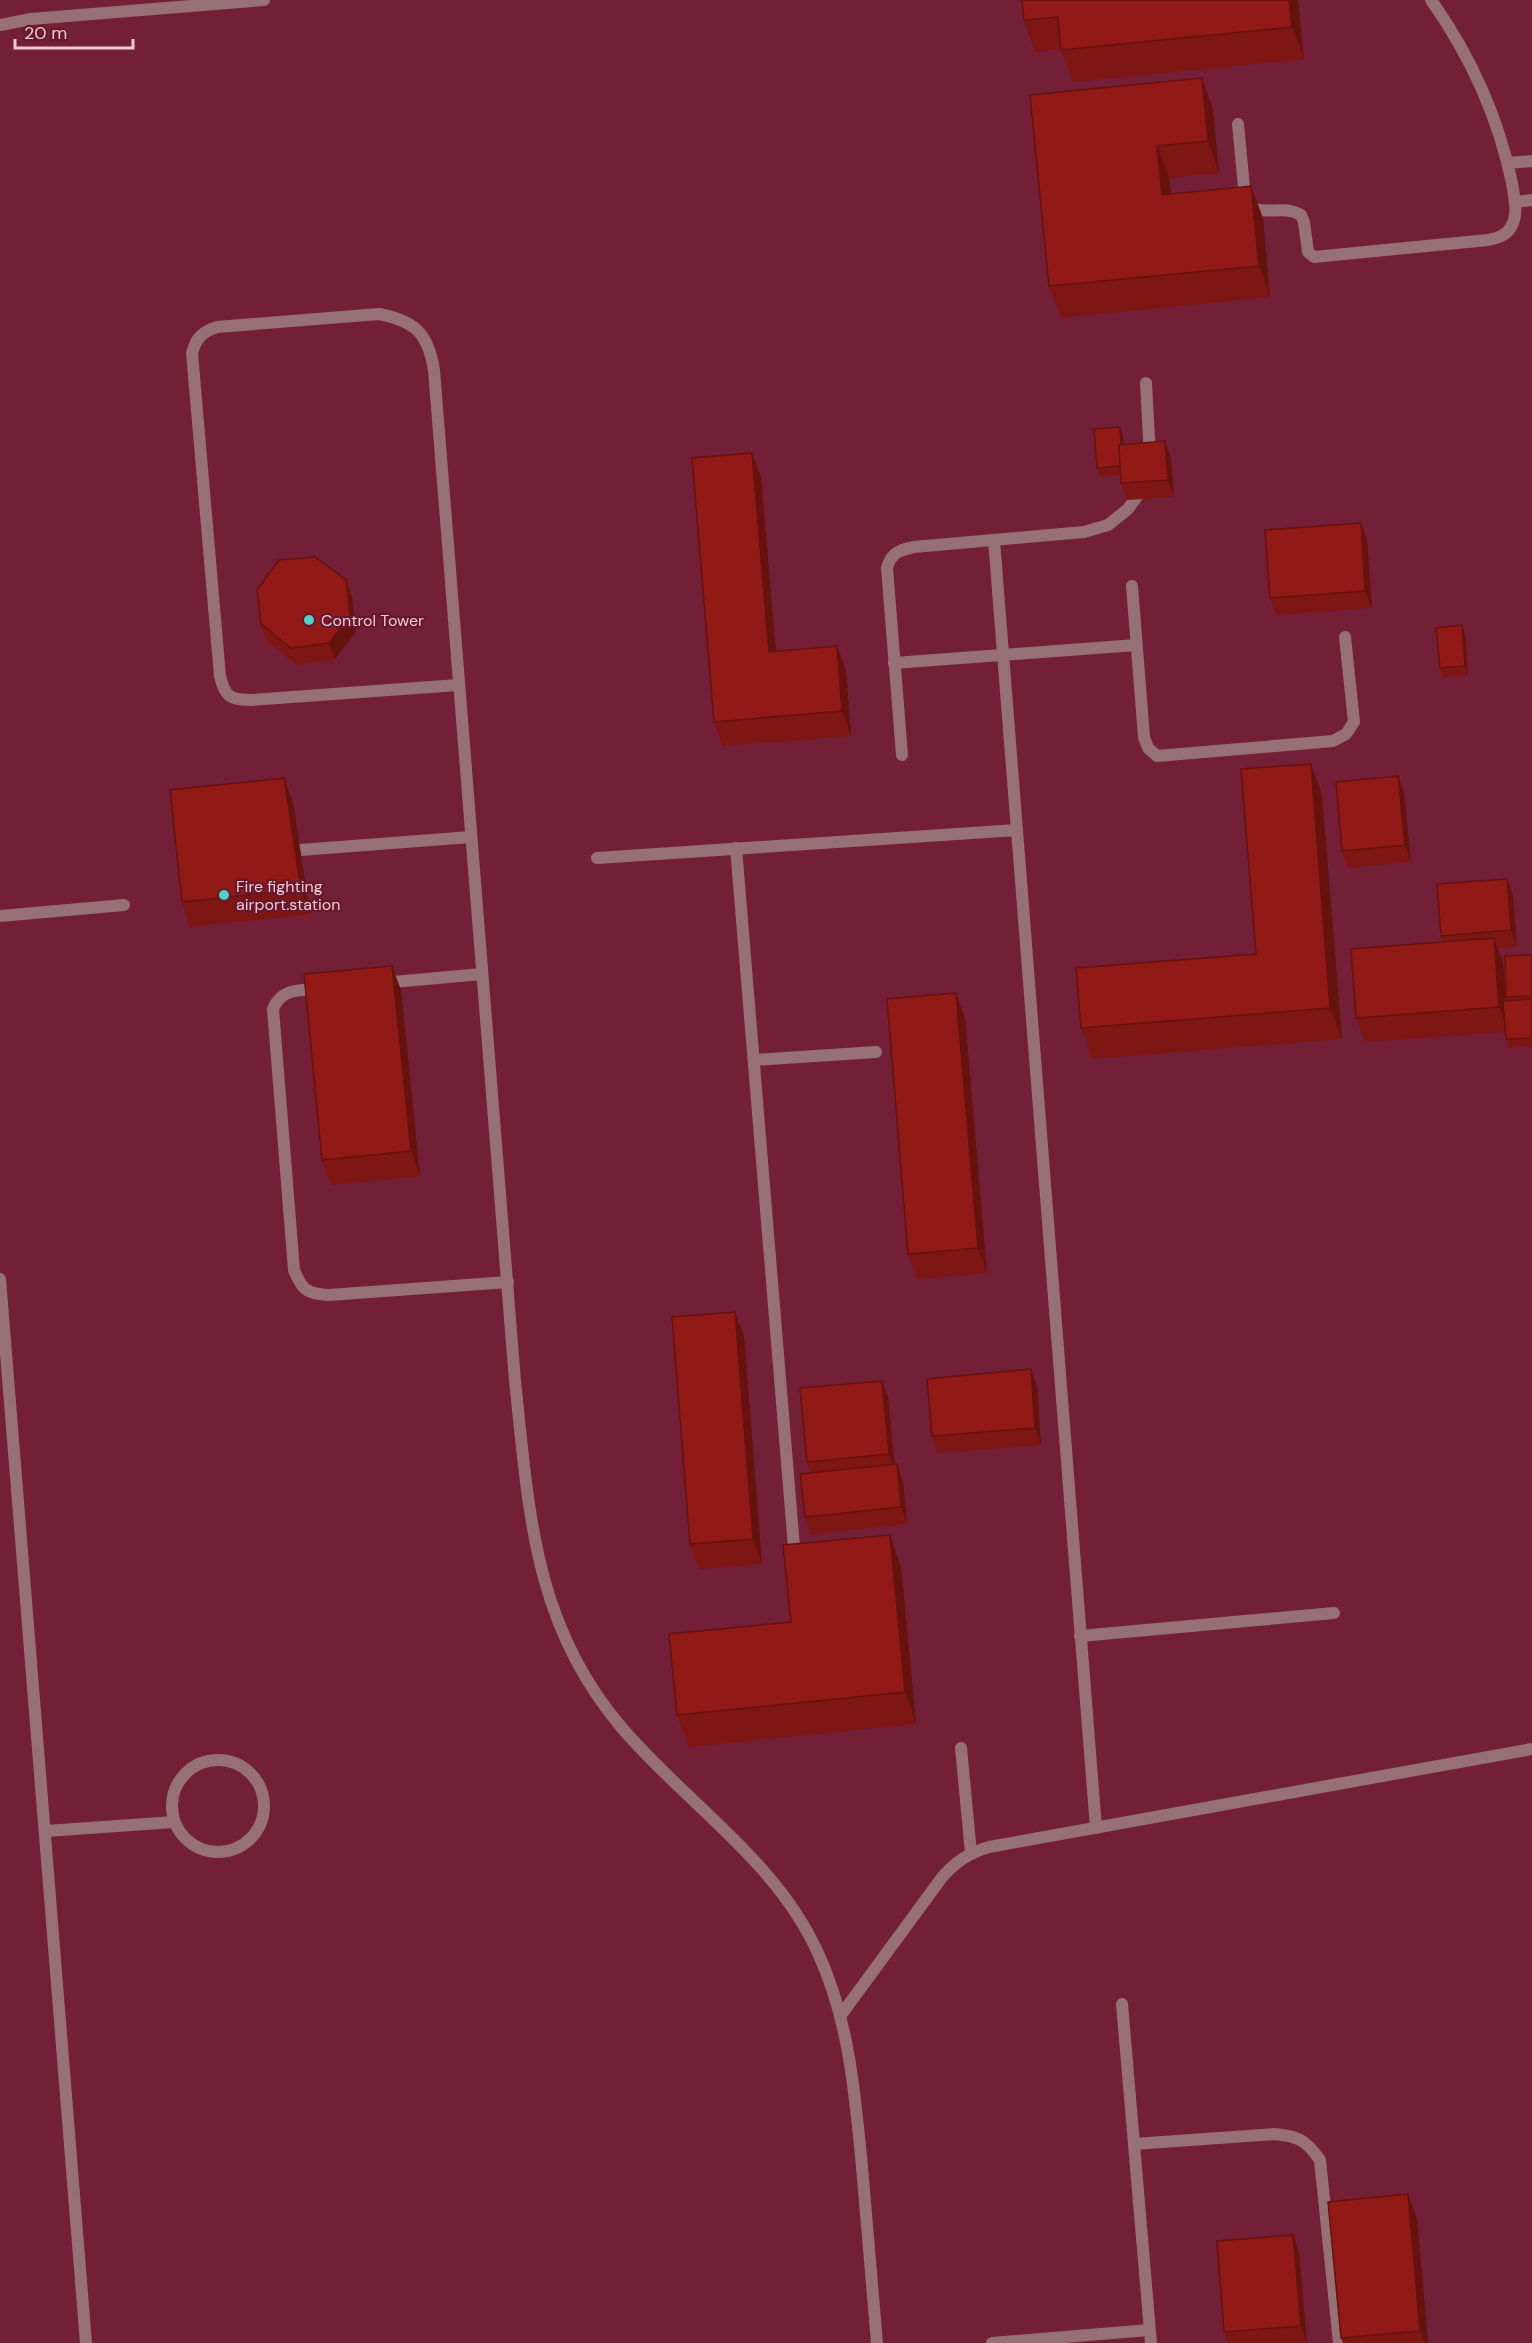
<svg xmlns="http://www.w3.org/2000/svg" width="1532" height="2343" font-family="'DM Sans',sans-serif">
  <style>
    .built { fill: #731f37 }
    .lines { fill: none; stroke-linecap: round; stroke-linejoin: round }
    .lane { stroke: #967076; stroke-width: 12 }
    .wall { fill: #7e1613 }
    .shaded-wall { fill: #66120f }
    .building { fill: #921a16; stroke: #66120f; stroke-width: 1.5 }
    .poi-dot { fill: #56cec4; stroke: #64192e; stroke-width: 2 }
    .labels { text-anchor: middle; dominant-baseline: central; stroke-width: 4.5; stroke-linejoin: round; paint-order: stroke }
    .poi-label { font-size: 16px; fill: #f6c7ce; stroke: #64192e; text-anchor: start }
  </style>
  <rect width="100%" height="100%" fill="#64192e"/>
  <!-- built -->
  <rect class="built" x="0" y="0" width="1532" height="2343"/>
  <g class="lines">
    <!-- lane -->
    <g class="lane">
      <path d="M 0,25 L 31,19 L 264,0"/>
      <path d="M 1238,124 L 1245,198 C 1255,222 1281,202 1301,215 L 1304,222 L 1308,252 L 1314,257 L 1488,240 C 1497,238 1506,236 1511,227 C 1519,214 1514,197 1512,183 C 1498,116 1470,55 1431,0"/>
      <path d="M 1508,163 L 1532,161"/>
      <path d="M 1515,202 L 1532,200"/>
      <path d="M 1146,383 L 1150,457"/>
      <path d="M 994,540 L 1096,1828"/>
      <path d="M 1132,586 L 1144,737 L 1148,748 L 1157,756 L 1333,741 L 1346,734 L 1354,722 L 1345,637"/>
      <path d="M 894,663 L 1136,645"/>
      <path d="M 458,685 L 252,700 C 230,700 225,697 220,676 L 192,353 C 196,338 202,332 217,327 L 379,314 C 415,321 428,333 434,370 L 515,1381 C 529,1510 533,1624 622,1728 C 686,1803 776,1860 818,1953 C 849,2020 855,2094 862,2167 C 867,2226 872,2284 877,2343"/>
      <path d="M 902,755 L 887,568 C 891,553 899,550 914,547 L 1084,532 L 1108,525 L 1128,509 L 1145,485"/>
      <path d="M 736,848 L 795,1559"/>
      <path d="M 287,851 L 471,837"/>
      <path d="M 597,858 L 1017,830"/>
      <path d="M 0,916 L 124,905"/>
      <path d="M 382,983 L 482,974"/>
      <path d="M 320,989 C 301,990 281,988 273,1009 L 294,1270 C 302,1290 307,1294 329,1295 L 508,1282"/>
      <path d="M 754,1060 L 876,1052"/>
      <path d="M 0,1279 L 86,2343"/>
      <path d="M 1080,1636 L 1334,1613"/>
      <path d="M 961,1748 L 971,1853"/>
      <circle cx="218" cy="1806" r="46"/>
      <path d="M 46,1831 L 174,1822"/>
      <path d="M 1122,2004 L 1151,2343"/>
      <path d="M 841,2015 L 943,1876 C 957,1861 969,1853 989,1847 L 1532,1749"/>
      <path d="M 1134,2144 L 1274,2134 C 1298,2136 1306,2140 1320,2160 L 1339,2343"/>
      <path d="M 992,2343 L 1149,2330"/>
    </g>
  </g>
  <!-- wall -->
  <g class="wall">
    <path d="M 1022,0 L 1298,0 L 1304,59 L 1073,82 L 1061,49 L 1035,52 L 1024,20 Z"/>
    <path d="M 1030,95 L 1213,110 L 1219,173 L 1169,178 L 1171,195 L 1263,218 L 1270,297 L 1061,318 L 1049,286 Z"/>
    <path d="M 1120,427 L 1123,436 L 1124,444 L 1171,458 L 1174,497 L 1127,500 L 1121,483 L 1121,475 L 1100,476 L 1097,468 Z"/>
    <path d="M 761,477 L 775,651 L 837,646 L 846,671 L 851,736 L 723,746 L 714,722 Z"/>
    <path d="M 1367,540 L 1372,608 L 1276,615 L 1270,598 Z"/>
    <path d="M 346,580 L 352,597 L 356,632 L 335,659 L 297,665 L 267,641 L 261,624 Z"/>
    <path d="M 1462,625 L 1465,634 L 1468,675 L 1443,677 L 1440,668 Z"/>
    <path d="M 1311,764 L 1322,795 L 1342,1039 L 1092,1059 L 1081,1028 L 1256,954 Z"/>
    <path d="M 284,778 L 293,803 L 310,914 L 190,927 L 182,902 Z"/>
    <path d="M 1404,793 L 1411,862 L 1348,868 L 1342,851 Z"/>
    <path d="M 1507,879 L 1513,896 L 1517,947 L 1498,948 L 1503,963 L 1506,1001 L 1508,1001 L 1506,997 L 1532,955 L 1532,1046 L 1509,1048 L 1506,1039 L 1505,1032 L 1365,1042 L 1356,1018 L 1443,942 L 1441,936 Z"/>
    <path d="M 401,990 L 420,1176 L 331,1185 L 322,1160 Z"/>
    <path d="M 956,993 L 965,1018 L 987,1273 L 917,1279 L 908,1254 Z"/>
    <path d="M 744,1336 L 762,1564 L 699,1569 L 690,1544 Z"/>
    <path d="M 1031,1369 L 1037,1386 L 1041,1445 L 938,1453 L 932,1436 Z"/>
    <path d="M 882,1381 L 888,1397 L 894,1465 L 903,1481 L 907,1524 L 811,1534 L 805,1517 L 811,1473 L 807,1462 Z"/>
    <path d="M 890,1535 L 901,1567 L 916,1724 L 689,1747 L 677,1715 L 791,1622 Z"/>
    <path d="M 1417,2219 L 1428,2343 L 1343,2343 L 1341,2338 Z"/>
    <path d="M 1299,2252 L 1307,2343 L 1228,2343 L 1224,2332 Z"/>
  </g>
  <!-- shaded-wall -->
  <g class="shaded-wall">
    <path d="M 1289,0 L 1298,0 L 1304,59 L 1292,27 Z"/>
    <path d="M 1202,78 L 1213,110 L 1219,173 L 1208,141 Z"/>
    <path d="M 1157,146 L 1169,178 L 1174,227 L 1162,195 Z"/>
    <path d="M 1251,186 L 1263,218 L 1270,297 L 1259,266 Z"/>
    <path d="M 1120,427 L 1123,436 L 1126,475 L 1123,466 Z"/>
    <path d="M 1165,441 L 1171,458 L 1174,497 L 1168,480 Z"/>
    <path d="M 752,453 L 761,477 L 778,676 L 769,652 Z"/>
    <path d="M 1361,523 L 1367,540 L 1372,608 L 1365,591 Z"/>
    <path d="M 346,580 L 352,597 L 356,632 L 335,659 L 329,643 Z"/>
    <path d="M 1462,625 L 1465,634 L 1468,675 L 1465,666 Z"/>
    <path d="M 837,646 L 846,671 L 851,736 L 842,711 Z"/>
    <path d="M 1311,764 L 1322,795 L 1342,1039 L 1330,1008 Z"/>
    <path d="M 1398,776 L 1404,793 L 1411,862 L 1405,845 Z"/>
    <path d="M 284,778 L 293,803 L 310,914 L 301,889 Z"/>
    <path d="M 1507,879 L 1513,896 L 1517,947 L 1511,930 Z"/>
    <path d="M 1494,938 L 1503,963 L 1508,1032 L 1499,1007 Z"/>
    <path d="M 392,966 L 401,990 L 420,1176 L 411,1151 Z"/>
    <path d="M 956,993 L 965,1018 L 987,1273 L 978,1248 Z"/>
    <path d="M 735,1312 L 744,1336 L 762,1564 L 753,1539 Z"/>
    <path d="M 1031,1369 L 1037,1386 L 1041,1445 L 1035,1428 Z"/>
    <path d="M 882,1381 L 888,1397 L 895,1471 L 889,1454 Z"/>
    <path d="M 897,1464 L 903,1481 L 907,1524 L 901,1507 Z"/>
    <path d="M 890,1535 L 901,1567 L 916,1724 L 905,1692 Z"/>
    <path d="M 1408,2194 L 1417,2219 L 1428,2343 L 1425,2343 L 1420,2331 Z"/>
    <path d="M 1293,2235 L 1299,2252 L 1307,2343 L 1301,2326 Z"/>
  </g>
  <!-- building -->
  <g class="building">
    <path d="M 1022,0 L 1289,0 L 1292,27 L 1061,50 L 1058,17 L 1024,20 Z"/>
    <path d="M 1202,78 L 1208,141 L 1157,146 L 1162,195 L 1251,186 L 1259,266 L 1049,286 L 1030,95 Z"/>
    <path d="M 1120,427 L 1121,444 L 1119,445 L 1120,466 L 1097,468 L 1094,429 Z"/>
    <path d="M 1165,441 L 1168,480 L 1121,483 L 1119,445 Z"/>
    <path d="M 752,453 L 769,652 L 837,646 L 842,711 L 714,722 L 692,458 Z"/>
    <path d="M 1361,523 L 1365,591 L 1270,598 L 1265,530 Z"/>
    <path d="M 315,557 L 346,580 L 350,616 L 329,643 L 291,648 L 261,624 L 257,590 L 279,560 Z"/>
    <path d="M 1462,625 L 1465,666 L 1440,668 L 1436,628 Z"/>
    <path d="M 1311,764 L 1330,1008 L 1081,1028 L 1076,968 L 1256,954 L 1241,769 Z"/>
    <path d="M 1398,776 L 1405,845 L 1342,851 L 1336,782 Z"/>
    <path d="M 284,778 L 301,889 L 182,902 L 170,790 Z"/>
    <path d="M 1507,879 L 1511,930 L 1441,936 L 1437,884 Z"/>
    <path d="M 1494,938 L 1499,1007 L 1356,1018 L 1351,949 Z"/>
    <path d="M 1532,955 L 1532,996 L 1506,997 L 1505,956 Z"/>
    <path d="M 392,966 L 411,1151 L 322,1160 L 304,974 Z"/>
    <path d="M 956,993 L 978,1248 L 908,1254 L 887,999 Z"/>
    <path d="M 1532,999 L 1532,1038 L 1506,1039 L 1503,1001 Z"/>
    <path d="M 735,1312 L 753,1539 L 690,1544 L 672,1317 Z"/>
    <path d="M 1031,1369 L 1035,1428 L 932,1436 L 927,1379 Z"/>
    <path d="M 882,1381 L 889,1454 L 807,1462 L 800,1388 Z"/>
    <path d="M 897,1464 L 901,1507 L 805,1517 L 800,1474 Z"/>
    <path d="M 890,1535 L 905,1692 L 677,1715 L 669,1634 L 791,1622 L 783,1545 Z"/>
    <path d="M 1408,2194 L 1420,2331 L 1341,2338 L 1328,2202 Z"/>
    <path d="M 1293,2235 L 1301,2326 L 1224,2332 L 1217,2241 Z"/>
  </g>
  <!-- markers -->
  <g class="poi-dot">
    <circle cx="309" cy="620" r="6"/>
    <circle cx="224" cy="895" r="6"/>
  </g>
  <g class="labels">
    <!-- poi labels -->
    <g class="poi-label">
      <text x="321" y="620">Control Tower</text>
      <text x="236" y="886">Fire fighting<tspan x="236" dy="18">airport.station</tspan></text>
    </g>
  </g>
  <!-- scale -->
  <path d="M15 39v9h118v-9" fill="none" stroke="#f6c7ce" stroke-width="3"/>
  <text x="24" y="39" font-size="18" fill="#f6c7ce" stroke="#64192e" stroke-width="4.5" paint-order="stroke">20 m</text>
</svg>
